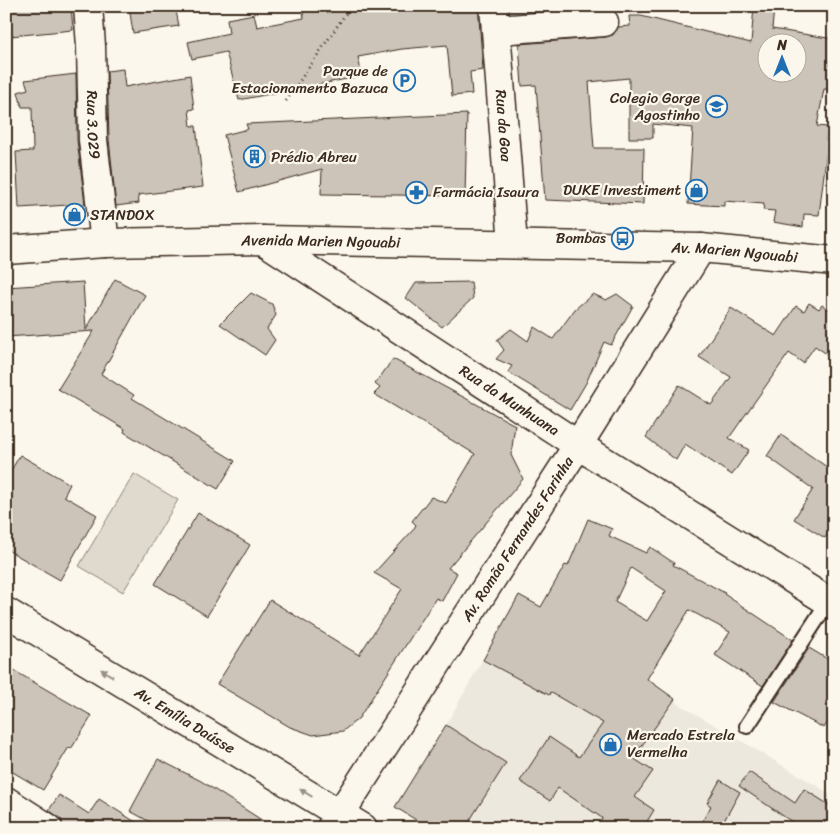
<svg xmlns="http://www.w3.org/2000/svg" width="840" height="834" font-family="Sriracha,sans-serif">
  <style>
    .built { fill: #ede8dd }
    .green { fill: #dfd9ce; stroke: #8d8276 }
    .building { fill: #ccc4b9; stroke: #3b2a1e; fill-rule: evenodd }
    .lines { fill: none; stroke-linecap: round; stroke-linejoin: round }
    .service-casing { stroke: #3b2a1e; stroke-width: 18 }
    .minor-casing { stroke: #3b2a1e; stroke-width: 31 }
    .tertiary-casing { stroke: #3b2a1e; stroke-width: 31 }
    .primary-casing { stroke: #3b2a1e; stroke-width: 31 }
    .path { stroke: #3b2a1e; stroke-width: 3; stroke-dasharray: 1 4; stroke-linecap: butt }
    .service { stroke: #fbf7ec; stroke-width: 14 }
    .minor { stroke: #fbf7ec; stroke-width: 28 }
    .tertiary { stroke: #fbf7ec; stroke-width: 28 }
    .primary { stroke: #fbf7ec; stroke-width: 28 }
    .oneway { fill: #9b9085 }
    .labels { text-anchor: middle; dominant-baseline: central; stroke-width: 4.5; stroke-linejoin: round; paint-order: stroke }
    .poi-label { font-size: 15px; fill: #3b2a1e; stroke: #fbf7ec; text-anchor: end }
    .street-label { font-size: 15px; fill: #3b2a1e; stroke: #fbf7ec }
  </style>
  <rect width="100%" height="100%" fill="#fbf7ec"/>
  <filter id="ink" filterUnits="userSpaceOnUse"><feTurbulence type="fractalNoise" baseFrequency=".02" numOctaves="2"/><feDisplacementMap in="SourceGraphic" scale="10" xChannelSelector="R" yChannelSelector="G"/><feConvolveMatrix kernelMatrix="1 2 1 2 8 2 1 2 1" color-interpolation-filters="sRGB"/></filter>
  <g filter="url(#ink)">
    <!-- built -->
    <path class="built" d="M 576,643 L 834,796 L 834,828 L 465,828 L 506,763 L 446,725 L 483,659 L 548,695 Z"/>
    <!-- green -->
    <path class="green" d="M 134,474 L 178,500 L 123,592 L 79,566 Z"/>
    <!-- building -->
    <g class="building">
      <path d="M 6,6 L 71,6 L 73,30 L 11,36 L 6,23 Z"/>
      <path d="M 129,6 L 175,6 L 179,26 L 133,33 Z"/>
      <path d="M 302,6 L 478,6 L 483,70 L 470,72 L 472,94 L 452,96 L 447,45 L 402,49 L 358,57 L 362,76 L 239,100 L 226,52 L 192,59 L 188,42 L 229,33 L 227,19 L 254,14 L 257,27 L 304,18 Z"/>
      <path d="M 754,6 L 774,8 L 772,29 L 834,39 L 829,66 L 834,66 L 834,90 L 824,89 L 817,126 L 827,127 L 826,141 L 828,141 L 819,215 L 804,214 L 803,227 L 773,222 L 775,211 L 763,210 L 764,204 L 724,201 L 724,206 L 688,204 L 693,128 L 653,124 L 653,138 L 629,138 L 629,78 L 589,82 L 594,148 L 644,148 L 643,204 L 545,200 L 536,85 L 522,86 L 519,44 L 606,37 L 613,35 L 618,27 L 630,26 L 629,16 L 641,16 L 751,43 ZM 768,42 L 798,42 L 798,72 L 768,72 Z"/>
      <path d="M 123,69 L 125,87 L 190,75 L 194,109 L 189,110 L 191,126 L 196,126 L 203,187 L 138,195 L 139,203 L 116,206 L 109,139 L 107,71 Z"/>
      <path d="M 76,74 L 77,140 L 85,204 L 19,208 L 16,152 L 33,151 L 32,107 L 22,107 L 18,92 L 28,89 L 25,80 Z"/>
      <path d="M 467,114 L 465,196 L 321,194 L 322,169 L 239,192 L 224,135 L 248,129 L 246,124 Z"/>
      <path d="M 115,279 L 145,295 L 101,374 L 134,395 L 132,398 L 235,461 L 218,489 L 124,432 L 125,429 L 58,389 L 94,331 L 6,337 L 6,287 L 83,282 L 86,330 Z"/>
      <path d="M 471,282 L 473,298 L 442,327 L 406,298 L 416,283 Z"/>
      <path d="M 251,293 L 272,304 L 276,315 L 267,329 L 275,340 L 265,355 L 220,324 Z"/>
      <path d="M 593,294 L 606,300 L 617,294 L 633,306 L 611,345 L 604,342 L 586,383 L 570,410 L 508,372 L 512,366 L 496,359 L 504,350 L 497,340 L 511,329 L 528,341 L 534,327 L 553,339 L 575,309 Z"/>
      <path d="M 809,303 L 819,309 L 822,305 L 834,313 L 834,359 L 815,346 L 803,363 L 789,353 L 729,438 L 749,450 L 732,475 L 685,444 L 676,460 L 646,437 L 679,385 L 711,405 L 731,377 L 699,357 L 731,308 L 776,336 L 796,306 L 804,311 Z"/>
      <path d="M 393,359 L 515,425 L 511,455 L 523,479 L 448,568 L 457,573 L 442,601 L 436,598 L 359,718 L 343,731 L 313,735 L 290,727 L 217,684 L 270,600 L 359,655 L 402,589 L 374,573 L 413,530 L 416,525 L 412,521 L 431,497 L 446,503 L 475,454 L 374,394 L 380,388 L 375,384 Z"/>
      <path d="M 781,435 L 834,472 L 834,524 L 825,538 L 794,519 L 813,489 L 767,456 Z"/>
      <path d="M 20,455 L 70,484 L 64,496 L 97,515 L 60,580 L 6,549 L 6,479 Z"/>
      <path d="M 198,513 L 250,545 L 207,616 L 155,584 Z"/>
      <path d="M 588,519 L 612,529 L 609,536 L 646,553 L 650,547 L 674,563 L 673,565 L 725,593 L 724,594 L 793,640 L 763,686 L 715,655 L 730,632 L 689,610 L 647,679 L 675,699 L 633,758 L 653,771 L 635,797 L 654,810 L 643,828 L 597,828 L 602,818 L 558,788 L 550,801 L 520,781 L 549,737 L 579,757 L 603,723 L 550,692 L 549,695 L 483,660 L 519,595 L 541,607 L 565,565 L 568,566 ZM 631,568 L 666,591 L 647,621 L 615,602 Z"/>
      <path d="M 809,648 L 834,663 L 834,712 L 824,728 L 774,702 Z"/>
      <path d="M 6,666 L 92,716 L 71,749 L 69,747 L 43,790 L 6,768 Z"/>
      <path d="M 446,725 L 506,763 L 465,828 L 429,828 L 395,807 Z"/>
      <path d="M 158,759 L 201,781 L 274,828 L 161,828 L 130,811 Z"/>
      <path d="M 749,772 L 795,803 L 804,789 L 834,808 L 834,812 L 824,828 L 801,828 L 739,786 Z"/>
      <path d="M 720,780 L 740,792 L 720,828 L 699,828 L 711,806 L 707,803 Z"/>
      <path d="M 59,795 L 89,814 L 99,799 L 145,828 L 63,828 L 62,820 L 49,810 Z"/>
    </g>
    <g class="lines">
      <defs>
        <path id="service" d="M 747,726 L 828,602"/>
        <g id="minor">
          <path id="s1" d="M 88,6 L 91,46 L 93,140 L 105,243"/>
          <path d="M 497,30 L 604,22"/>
          <path id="s2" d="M 263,240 L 578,445 L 834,605"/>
          <path id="s3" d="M 6,612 L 363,828"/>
          <path d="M 6,801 L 48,828"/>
          <path id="s4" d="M 331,828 L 578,445 L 701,248"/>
        </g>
        <g id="tertiary">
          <path id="s5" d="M 494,6 L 513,244"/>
        </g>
        <g id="primary">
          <path id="s6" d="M 6,250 L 105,243 L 263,240 L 701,248 L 834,261"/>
        </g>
      </defs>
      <!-- service casing -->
      <use href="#service" class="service-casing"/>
      <!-- minor casing -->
      <use href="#minor" class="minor-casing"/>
      <!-- tertiary casing -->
      <use href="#tertiary" class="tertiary-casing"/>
      <!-- primary casing -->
      <use href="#primary" class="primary-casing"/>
      <!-- path -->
      <path class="path" d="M 286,101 L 351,6"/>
      <!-- service -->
      <use href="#service" class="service"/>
      <!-- minor -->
      <use href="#minor" class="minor"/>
      <!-- tertiary -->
      <use href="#tertiary" class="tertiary"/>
      <!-- primary -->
      <use href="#primary" class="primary"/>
    </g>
    <!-- one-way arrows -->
    <defs><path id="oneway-solid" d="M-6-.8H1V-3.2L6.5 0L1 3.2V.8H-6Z" transform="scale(1.25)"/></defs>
    <g class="oneway">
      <use href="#oneway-solid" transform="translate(107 673) rotate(-149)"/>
      <use href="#oneway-solid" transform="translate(306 793) rotate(-149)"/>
    </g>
  </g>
  <!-- icons -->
  <defs>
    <symbol id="parking-ring" viewBox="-11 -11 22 22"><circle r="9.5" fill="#fbf7ec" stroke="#1f6fb2" stroke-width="1.5"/><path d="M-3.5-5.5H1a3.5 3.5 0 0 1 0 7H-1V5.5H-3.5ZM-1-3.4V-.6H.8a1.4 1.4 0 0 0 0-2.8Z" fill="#1f6fb2"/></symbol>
    <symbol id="school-ring" viewBox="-11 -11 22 22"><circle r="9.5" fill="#fbf7ec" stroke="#1f6fb2" stroke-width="1.5"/><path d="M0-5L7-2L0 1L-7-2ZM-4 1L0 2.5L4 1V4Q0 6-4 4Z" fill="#1f6fb2"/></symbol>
    <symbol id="building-ring" viewBox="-11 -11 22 22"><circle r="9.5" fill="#fbf7ec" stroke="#1f6fb2" stroke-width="1.5"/><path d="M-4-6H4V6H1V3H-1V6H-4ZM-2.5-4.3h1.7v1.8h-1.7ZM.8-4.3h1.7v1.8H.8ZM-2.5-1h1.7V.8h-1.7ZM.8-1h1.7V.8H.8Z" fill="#1f6fb2"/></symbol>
    <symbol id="shop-ring" viewBox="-11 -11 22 22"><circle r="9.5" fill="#fbf7ec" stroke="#1f6fb2" stroke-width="1.5"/><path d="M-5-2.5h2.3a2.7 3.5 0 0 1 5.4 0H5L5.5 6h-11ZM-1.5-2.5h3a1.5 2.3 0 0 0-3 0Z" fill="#1f6fb2"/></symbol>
    <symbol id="pharmacy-ring" viewBox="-11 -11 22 22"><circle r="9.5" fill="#fbf7ec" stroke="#1f6fb2" stroke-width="1.5"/><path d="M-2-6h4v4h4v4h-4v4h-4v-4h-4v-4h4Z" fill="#1f6fb2"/></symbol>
    <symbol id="bus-ring" viewBox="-11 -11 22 22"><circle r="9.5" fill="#fbf7ec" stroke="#1f6fb2" stroke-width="1.5"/><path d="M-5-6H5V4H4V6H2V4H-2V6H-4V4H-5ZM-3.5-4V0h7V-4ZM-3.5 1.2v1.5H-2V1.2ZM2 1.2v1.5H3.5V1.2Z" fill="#1f6fb2"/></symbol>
  </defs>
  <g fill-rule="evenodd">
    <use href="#parking-ring" x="392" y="68" width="25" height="25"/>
    <use href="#school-ring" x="704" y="94" width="25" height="25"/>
    <use href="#building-ring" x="242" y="144" width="25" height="25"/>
    <use href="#shop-ring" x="684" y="178" width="25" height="25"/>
    <use href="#pharmacy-ring" x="404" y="180" width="25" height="25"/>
    <use href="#shop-ring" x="62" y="202" width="25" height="25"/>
    <use href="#bus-ring" x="610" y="226" width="25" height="25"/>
    <use href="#shop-ring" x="598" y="732" width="25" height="25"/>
  </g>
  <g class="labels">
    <!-- poi labels -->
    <g class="poi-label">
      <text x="388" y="71">Parque de<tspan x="388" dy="17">Estacionamento Bazuca</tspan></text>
      <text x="700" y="98">Colegio Gorge<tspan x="700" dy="17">Agostinho</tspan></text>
      <text x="271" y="157" text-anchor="start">Prédio Abreu</text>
      <text x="681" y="190">DUKE Investiment</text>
      <text x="433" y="192" text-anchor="start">Farmácia Isaura</text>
      <text x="90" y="215" text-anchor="start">STANDOX</text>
      <text x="606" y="238">Bombas</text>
      <text x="627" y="735" text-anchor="start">Mercado Estrela<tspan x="627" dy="17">Vermelha</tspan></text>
    </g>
    <!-- street labels -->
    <g class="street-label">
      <text stroke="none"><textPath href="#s1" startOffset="119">Rua 3.029</textPath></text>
      <text stroke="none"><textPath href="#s5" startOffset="120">Rua da Goa</textPath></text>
      <text stroke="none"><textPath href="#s6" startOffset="315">Avenida Marien Ngouabi</textPath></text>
      <text stroke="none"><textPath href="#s6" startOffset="729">Av. Marien Ngouabi</textPath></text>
      <text stroke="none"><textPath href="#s2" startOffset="294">Rua da Munhuana</textPath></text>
      <text stroke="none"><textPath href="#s4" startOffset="344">Av. Romão Fernandes Farinha</textPath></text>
      <text stroke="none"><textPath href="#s3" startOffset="209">Av. Emília Daússe</textPath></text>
    </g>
  </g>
  <!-- margin -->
  <rect width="840" height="834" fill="none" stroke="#fbf7ec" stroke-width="25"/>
  <rect x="12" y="12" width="815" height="809" fill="none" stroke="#3b2a1e" stroke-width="2" filter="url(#ink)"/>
  <!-- north arrow -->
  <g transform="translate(782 58)"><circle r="24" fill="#fbf7ec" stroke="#aea59a"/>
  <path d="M0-4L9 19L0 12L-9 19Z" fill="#1f6fb2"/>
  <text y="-8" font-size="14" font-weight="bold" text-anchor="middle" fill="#3b2a1e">N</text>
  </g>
</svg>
